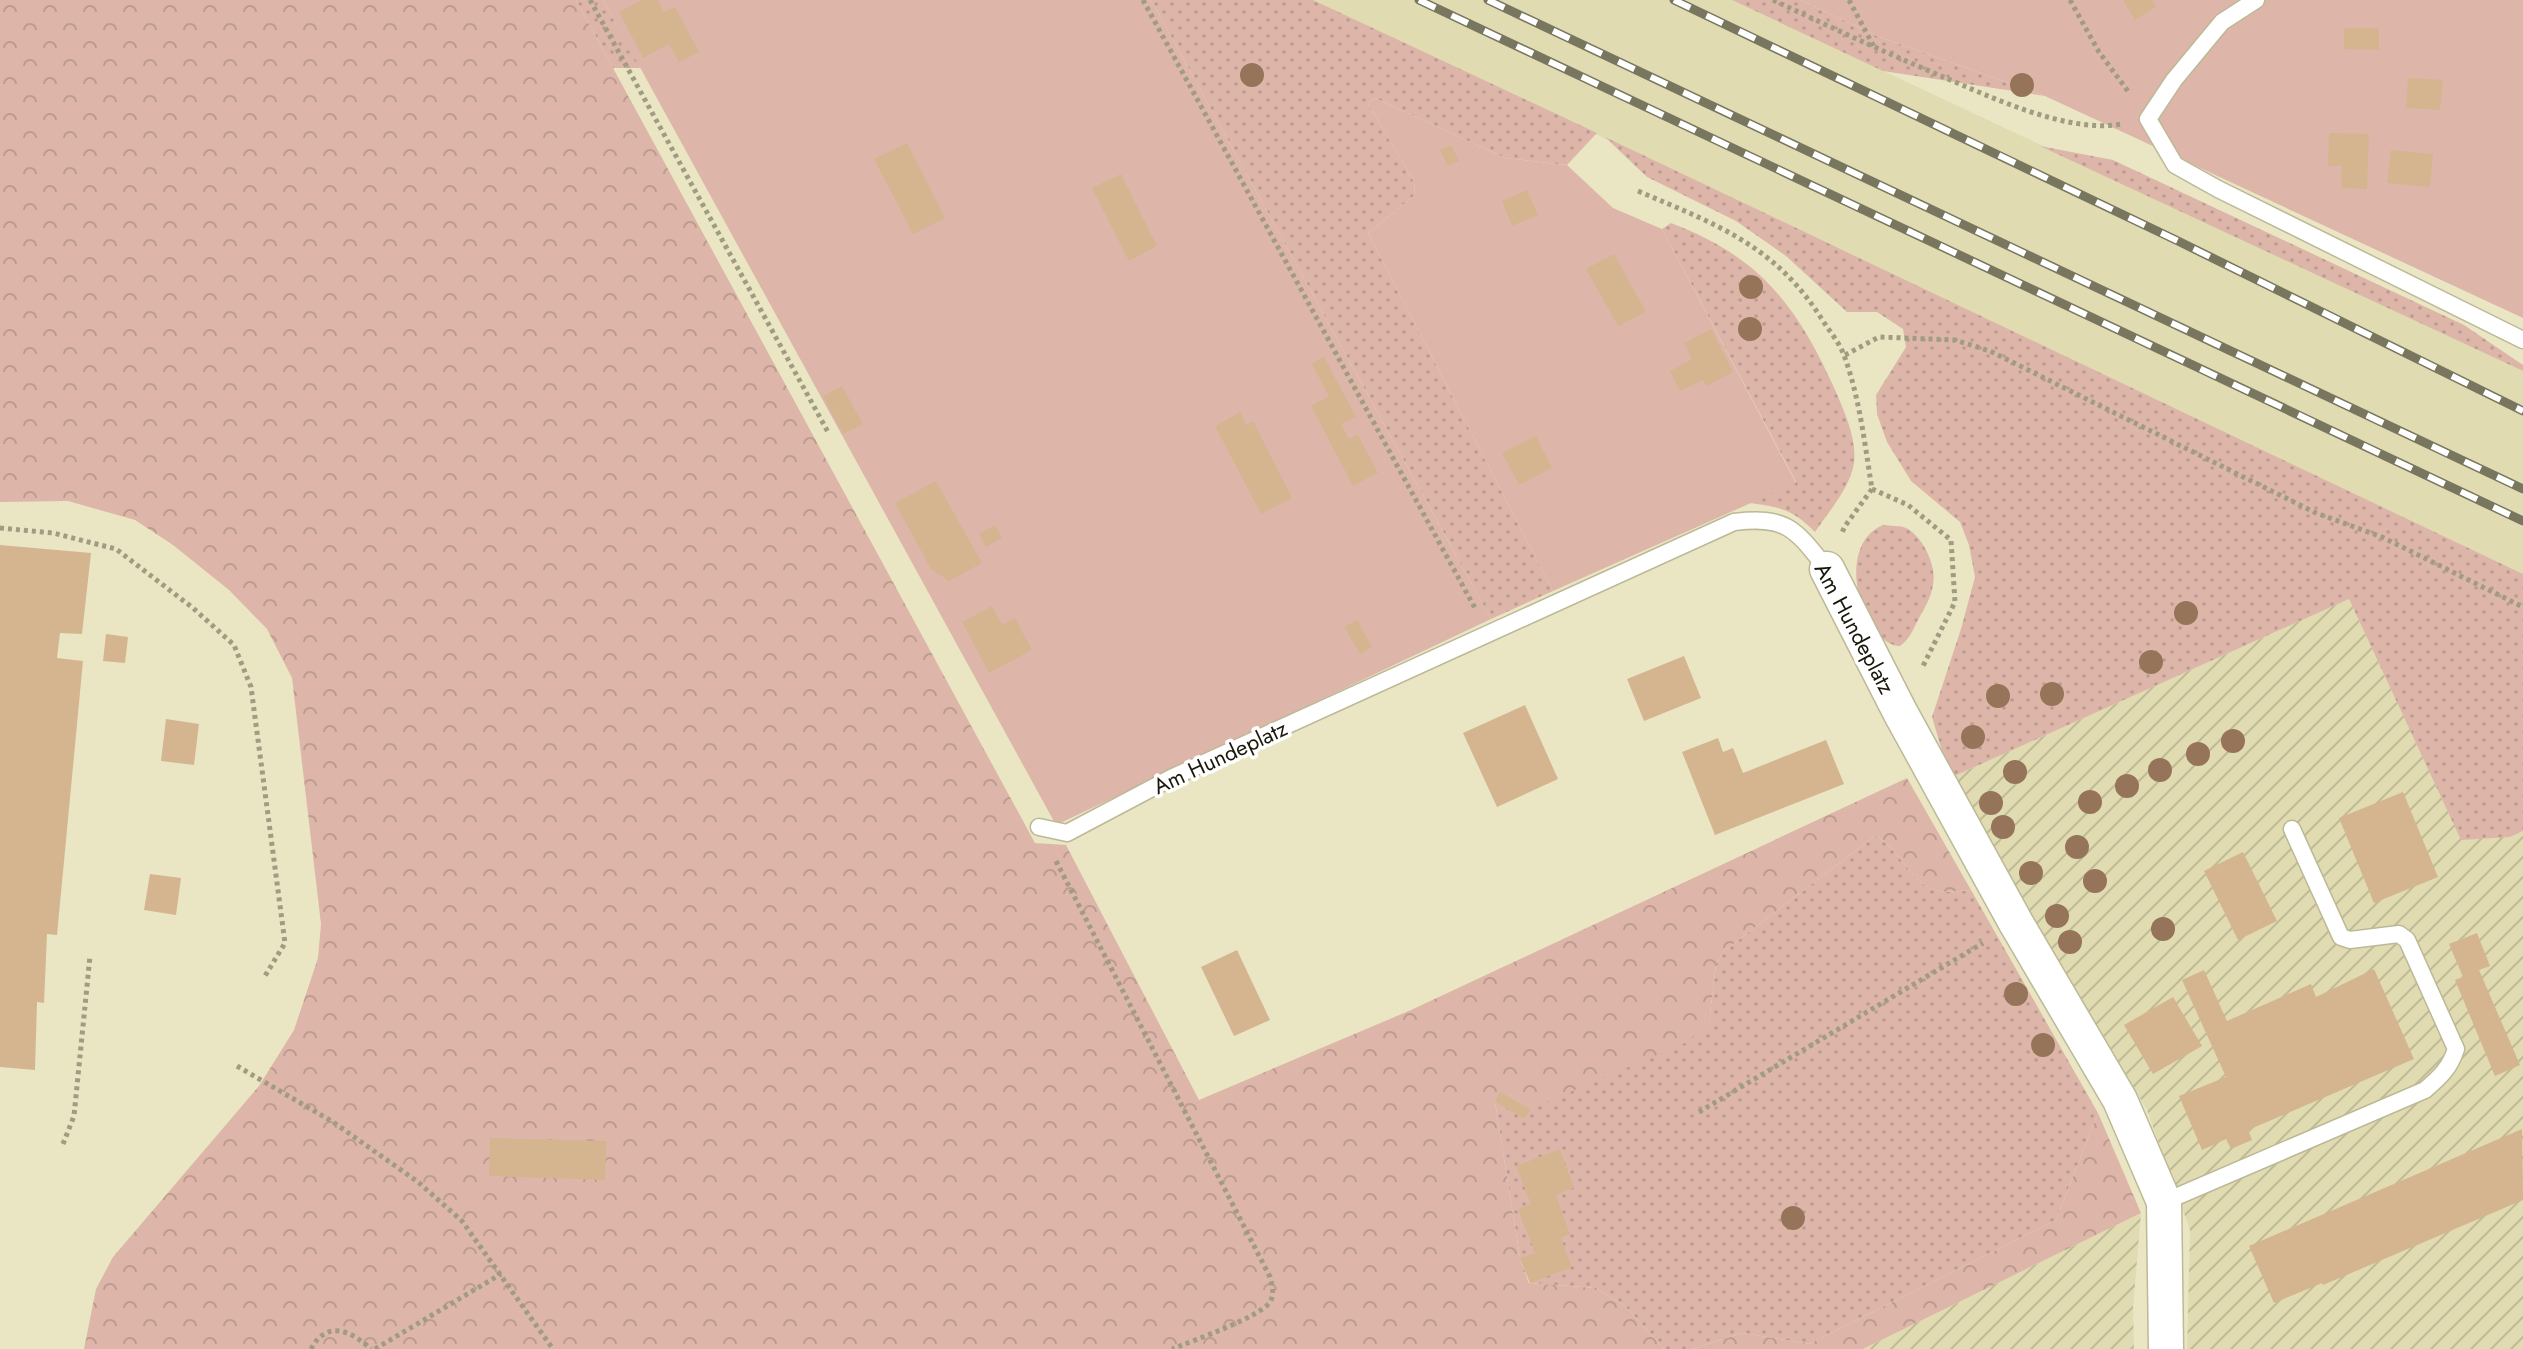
<svg xmlns="http://www.w3.org/2000/svg" width="2523" height="1349" font-family="Jost,sans-serif">
  <style>
    .built { fill: #e0dbb1 }
    .industrial { fill: url(#industrial-furrows) }
    .grass { fill: url(#grass-dots) }
    .forest { fill: url(#forest-crowns) }
    .garden { fill: #ddb6a9 }
    .building { fill: #d4b590 }
    .lines { fill: none; stroke-linecap: round; stroke-linejoin: round }
    .lane-casing { stroke: #bcb996; stroke-width: 19 }
    .street-casing { stroke: #bcb996; stroke-width: 37 }
    .path { stroke: #9f9c81; stroke-width: 5; stroke-dasharray: 4 4; stroke-linecap: butt }
    .lane { stroke: #fff; stroke-width: 16 }
    .street { stroke: #fff; stroke-width: 34 }
    .rail-casing { stroke: #78765f; stroke-width: 9 }
    .rail { stroke: #fff; stroke-width: 6; stroke-dasharray: 18; stroke-linecap: butt }
    .tree { fill: #957459 }
    .labels { text-anchor: middle; dominant-baseline: central; stroke-width: 7; stroke-linejoin: round; paint-order: stroke }
    .street-label { font-size: 22px; fill: #18170a; stroke: #fff }
  </style>
  <defs>
    <pattern id="industrial-furrows" width="10" height="10" patternUnits="userSpaceOnUse" patternTransform="scale(2)"><rect width="10" height="10" fill="#e0dbb1"/><path d="M-1 1l2-2M0 10L10 0M9 11l2-2" fill="none" stroke="#bfbb97"/></pattern>
    <pattern id="grass-dots" width="8" height="8" patternUnits="userSpaceOnUse" patternTransform="scale(2)"><rect width="8" height="8" fill="#ddb6a9"/><path d="M2 2h.1M6 6h.1" fill="none" stroke="#bd9c90" stroke-width="1.8" stroke-linecap="round"/></pattern>
    <pattern id="forest-crowns" width="20" height="18" patternUnits="userSpaceOnUse" patternTransform="scale(2)"><rect width="20" height="18" fill="#ddb6a9"/><path d="M2 6a3 3 0 1 1 6 0M12 15a3 3 0 1 1 6 0" fill="none" stroke="#bd9c90"/></pattern>
  </defs>
  <rect width="100%" height="100%" fill="#eae6c3"/>
  <!-- built -->
  <path class="built" d="M 1313,0 L 1732,0 L 2523,371 L 2523,574 Z"/>
  <!-- industrial -->
  <g class="industrial">
    <path d="M 2349,599 L 2461,839 L 2510,837 L 2523,831 L 2523,1349 L 2187,1349 L 2190,1230 L 2147,1110 L 1950,778 Z"/>
    <path d="M 2141,1213 L 2133,1308 L 2134,1349 L 1863,1349 Z"/>
  </g>
  <!-- grass -->
  <g class="grass">
    <path d="M 576,0 L 603,0 L 641,68 L 613,68 Z"/>
    <path d="M 1151,0 L 1313,0 L 1597,133 L 1567,165 L 1505,158 L 1375,98 L 1368,103 L 1414,182 L 1415,195 L 1368,233 L 1553,591 L 1491,619 Z"/>
    <path d="M 1732,0 L 1801,0 L 1877,36 L 2045,96 L 1883,71 Z"/>
    <path d="M 1605,137 L 2523,574 L 2523,831 L 2510,837 L 2461,840 L 2349,599 L 1950,778 L 1932,717 L 1961,629 L 1975,577 L 1969,545 L 1960,522 L 1911,481 L 1887,442 L 1877,414 L 1876,395 L 1906,347 L 1903,329 L 1877,312 L 1847,312 L 1786,256 L 1736,221 L 1647,177 Z"/>
    <path d="M 2040,146 L 2113,160 L 2464,325 L 2523,365 L 2523,371 Z"/>
    <path d="M 1671,223 C 1761,257 1798,307 1836,392 C 1845,413 1857,440 1854,463 C 1850,488 1829,511 1815,532 C 1792,509 1780,507 1749,503 L 1796,482 L 1662,229 Z"/>
    <path d="M 1883,525 C 1891,526 1901,525 1908,529 C 1924,539 1937,567 1933,585 C 1931,598 1924,609 1918,620 C 1913,630 1909,640 1900,646 C 1865,646 1831,547 1883,525 Z"/>
    <path d="M 1875,836 C 1898,847 1906,873 1926,886 C 1939,895 1957,891 1971,890 L 2098,1113 L 2056,1220 L 1809,1344 L 1743,1333 L 1692,1349 L 1664,1349 L 1625,1306 L 1596,1288 L 1530,1283 L 1520,1258 L 1495,1102 L 1500,1092 L 1709,1023 L 1716,964 L 1724,951 Z"/>
  </g>
  <!-- forest -->
  <g class="forest">
    <path d="M 0,0 L 576,0 L 1035,843 L 1066,845 L 1199,1100 L 1411,1010 L 1907,778 L 1971,890 C 1957,891 1939,895 1926,886 C 1906,873 1898,847 1875,836 L 1724,951 L 1716,964 L 1709,1023 L 1685,1043 L 1530,1109 L 1500,1093 L 1495,1102 L 1520,1258 L 1529,1283 L 1596,1288 L 1625,1306 L 1664,1349 L 84,1349 L 96,1289 L 113,1257 L 259,1086 L 294,1030 L 318,958 L 321,924 L 292,678 L 267,629 L 229,590 L 173,545 L 135,520 L 68,501 L 0,502 Z"/>
    <path d="M 2098,1113 L 2141,1213 L 1863,1349 L 1692,1349 L 1743,1333 L 1809,1344 L 2056,1220 Z"/>
  </g>
  <!-- garden -->
  <g class="garden">
    <path d="M 603,0 L 1151,0 L 1491,619 L 1056,825 Z"/>
    <path d="M 1801,0 L 2523,0 L 2523,318 L 2045,96 L 1877,36 Z"/>
    <path d="M 1375,98 L 1505,158 L 1567,165 L 1613,208 L 1662,229 L 1796,483 L 1553,591 L 1368,233 L 1415,195 L 1414,182 L 1368,103 Z"/>
  </g>
  <!-- building -->
  <g class="building">
    <path d="M 642,0 L 658,0 L 664,12 L 675,7 L 699,52 L 679,62 L 669,44 L 643,58 L 619,12 Z"/>
    <path d="M 2123,0 L 2152,0 L 2156,7 L 2135,20 Z"/>
    <path d="M 2344,28 L 2379,28 L 2379,50 L 2344,49 Z"/>
    <path d="M 2408,78 L 2443,80 L 2440,110 L 2406,108 Z"/>
    <path d="M 2329,133 L 2369,134 L 2367,189 L 2341,188 L 2342,166 L 2328,166 Z"/>
    <path d="M 907,143 L 945,218 L 913,234 L 874,159 Z"/>
    <path d="M 1451,145 L 1459,161 L 1448,166 L 1440,150 Z"/>
    <path d="M 2391,150 L 2433,154 L 2430,187 L 2387,183 Z"/>
    <path d="M 1121,174 L 1157,246 L 1129,261 L 1092,188 Z"/>
    <path d="M 1527,190 L 1538,215 L 1512,226 L 1502,201 Z"/>
    <path d="M 1614,254 L 1646,312 L 1618,326 L 1586,269 Z"/>
    <path d="M 1711,329 L 1733,372 L 1706,386 L 1703,380 L 1680,391 L 1670,371 L 1692,359 L 1684,343 Z"/>
    <path d="M 1324,357 L 1356,417 L 1341,424 L 1349,439 L 1358,435 L 1378,473 L 1353,486 L 1311,406 L 1329,396 L 1312,364 Z"/>
    <path d="M 842,386 L 863,424 L 843,434 L 823,396 Z"/>
    <path d="M 1240,412 L 1246,425 L 1253,421 L 1292,498 L 1261,514 L 1215,426 Z"/>
    <path d="M 1536,436 L 1552,468 L 1519,485 L 1502,453 Z"/>
    <path d="M 936,481 L 982,563 L 949,581 L 931,569 L 895,503 Z"/>
    <path d="M 995,525 L 1002,538 L 986,547 L 979,534 Z"/>
    <path d="M 0,545 L 91,553 L 82,634 L 60,633 L 57,658 L 83,661 L 57,935 L 47,934 L 44,1003 L 37,1002 L 35,1070 L 0,1067 Z"/>
    <path d="M 992,606 L 1002,625 L 1015,618 L 1032,650 L 989,673 L 962,622 Z"/>
    <path d="M 1357,620 L 1372,647 L 1360,654 L 1344,627 Z"/>
    <path d="M 106,634 L 128,637 L 125,663 L 103,661 Z"/>
    <path d="M 1684,656 L 1701,698 L 1644,721 L 1627,679 Z"/>
    <path d="M 1525,705 L 1558,779 L 1497,807 L 1463,733 Z"/>
    <path d="M 166,719 L 199,724 L 194,765 L 161,761 Z"/>
    <path d="M 1718,738 L 1723,752 L 1733,748 L 1743,773 L 1826,740 L 1844,784 L 1715,835 L 1682,752 Z"/>
    <path d="M 2403,792 L 2438,877 L 2374,903 L 2339,818 Z"/>
    <path d="M 2243,852 L 2277,921 L 2238,940 L 2204,871 Z"/>
    <path d="M 150,874 L 181,878 L 176,915 L 144,910 Z"/>
    <path d="M 2477,933 L 2490,966 L 2479,970 L 2520,1065 L 2495,1076 L 2455,980 L 2463,977 L 2449,944 Z"/>
    <path d="M 1237,950 L 1270,1020 L 1234,1036 L 1201,967 Z"/>
    <path d="M 2374,969 L 2414,1059 L 2248,1130 L 2252,1140 L 2231,1149 L 2226,1139 L 2202,1150 L 2179,1096 L 2226,1077 L 2182,980 L 2204,970 L 2227,1021 L 2311,984 L 2316,997 Z"/>
    <path d="M 2173,997 L 2202,1046 L 2153,1074 L 2124,1025 Z"/>
    <path d="M 1500,1092 L 1530,1109 L 1525,1119 L 1495,1102 Z"/>
    <path d="M 2522,1129 L 2523,1200 L 2323,1285 L 2322,1283 L 2274,1303 L 2249,1246 Z"/>
    <path d="M 490,1138 L 606,1141 L 605,1180 L 489,1176 Z"/>
    <path d="M 1560,1149 L 1574,1188 L 1556,1195 L 1570,1234 L 1561,1238 L 1572,1267 L 1530,1283 L 1520,1258 L 1535,1253 L 1518,1209 L 1531,1204 L 1516,1166 Z"/>
  </g>
  <g class="lines">
    <defs>
      <g id="lane">
        <path d="M 2256,0 L 2222,22 L 2174,80 L 2148,119 L 2175,165 L 2218,189 L 2523,340"/>
        <path d="M 1039,827 L 1067,833 L 1171,778 L 1734,522 C 1788,516 1795,529 1827,569"/>
        <path d="M 2164,1202 L 2425,1090 C 2440,1077 2450,1068 2456,1049 L 2407,940 L 2399,934 L 2350,940 L 2341,937 L 2292,829"/>
      </g>
      <path id="street" d="M 1827,569 L 1900,712 L 2016,923 L 2120,1100 L 2164,1202 L 2166,1349"/>
    </defs>
    <!-- lane casing -->
    <use href="#lane" class="lane-casing"/>
    <!-- street casing -->
    <use href="#street" class="street-casing"/>
    <!-- path -->
    <g class="path">
      <path d="M 590,0 L 828,432"/>
      <path d="M 1143,0 L 1476,610"/>
      <path d="M 1773,0 C 1828,26 1884,52 1941,76 C 1991,97 2068,134 2122,124"/>
      <path d="M 1849,0 L 1874,47"/>
      <path d="M 2070,0 L 2099,52 L 2130,94"/>
      <path d="M 1638,191 C 1715,224 1776,245 1823,321 C 1831,333 1841,345 1845,358 C 1860,400 1865,446 1872,489 L 1845,526 L 1841,535"/>
      <path d="M 1845,355 L 1879,337 L 1955,340 L 1990,351 L 2316,513 L 2382,537 L 2523,607"/>
      <path d="M 1872,489 L 1908,505 L 1951,540 L 1955,602 L 1922,668"/>
      <path d="M 0,528 L 53,533 L 116,549 L 193,608 L 234,645 L 251,687 L 285,943 L 265,976"/>
      <path d="M 1056,861 L 1270,1277 C 1272,1286 1275,1293 1270,1302 C 1260,1317 1192,1341 1172,1349"/>
      <path d="M 237,1066 L 333,1122 L 418,1182 L 462,1221 L 553,1349"/>
      <path d="M 1699,1112 L 1983,943"/>
      <path d="M 63,1144 L 74,1116 L 90,956"/>
      <path d="M 311,1349 C 327,1319 351,1331 371,1349"/>
      <path d="M 375,1349 L 501,1274"/>
    </g>
    <!-- lane -->
    <use href="#lane" class="lane"/>
    <!-- street -->
    <use href="#street" class="street"/>
    <defs>
      <g id="rail">
        <path d="M 1419,0 L 2523,521"/>
        <path d="M 1488,0 L 2523,489"/>
        <path d="M 1674,0 L 2178,241 L 2523,411"/>
      </g>
    </defs>
    <!-- rail casing -->
    <use href="#rail" class="rail-casing"/>
    <!-- rail -->
    <use href="#rail" class="rail"/>
  </g>
  <!-- trees -->
  <g class="tree">
    <circle cx="1252" cy="75" r="12"/>
    <circle cx="2022" cy="85" r="12"/>
    <circle cx="1751" cy="287" r="12"/>
    <circle cx="1750" cy="329" r="12"/>
    <circle cx="2186" cy="613" r="12"/>
    <circle cx="2151" cy="662" r="12"/>
    <circle cx="2052" cy="694" r="12"/>
    <circle cx="1998" cy="696" r="12"/>
    <circle cx="1973" cy="737" r="12"/>
    <circle cx="2233" cy="741" r="12"/>
    <circle cx="2198" cy="754" r="12"/>
    <circle cx="2160" cy="770" r="12"/>
    <circle cx="2015" cy="772" r="12"/>
    <circle cx="2127" cy="786" r="12"/>
    <circle cx="2090" cy="802" r="12"/>
    <circle cx="1991" cy="803" r="12"/>
    <circle cx="2003" cy="827" r="12"/>
    <circle cx="2077" cy="847" r="12"/>
    <circle cx="2031" cy="873" r="12"/>
    <circle cx="2095" cy="881" r="12"/>
    <circle cx="2057" cy="916" r="12"/>
    <circle cx="2163" cy="929" r="12"/>
    <circle cx="2070" cy="942" r="12"/>
    <circle cx="2016" cy="994" r="12"/>
    <circle cx="2043" cy="1045" r="12"/>
    <circle cx="1793" cy="1218" r="12"/>
  </g>
  <g class="labels">
    <!-- street labels -->
    <g class="street-label">
      <text transform="translate(1855 628) rotate(62)">Am Hundeplatz</text>
      <text transform="translate(1220 757) rotate(-25)">Am Hundeplatz</text>
    </g>
  </g>
</svg>
